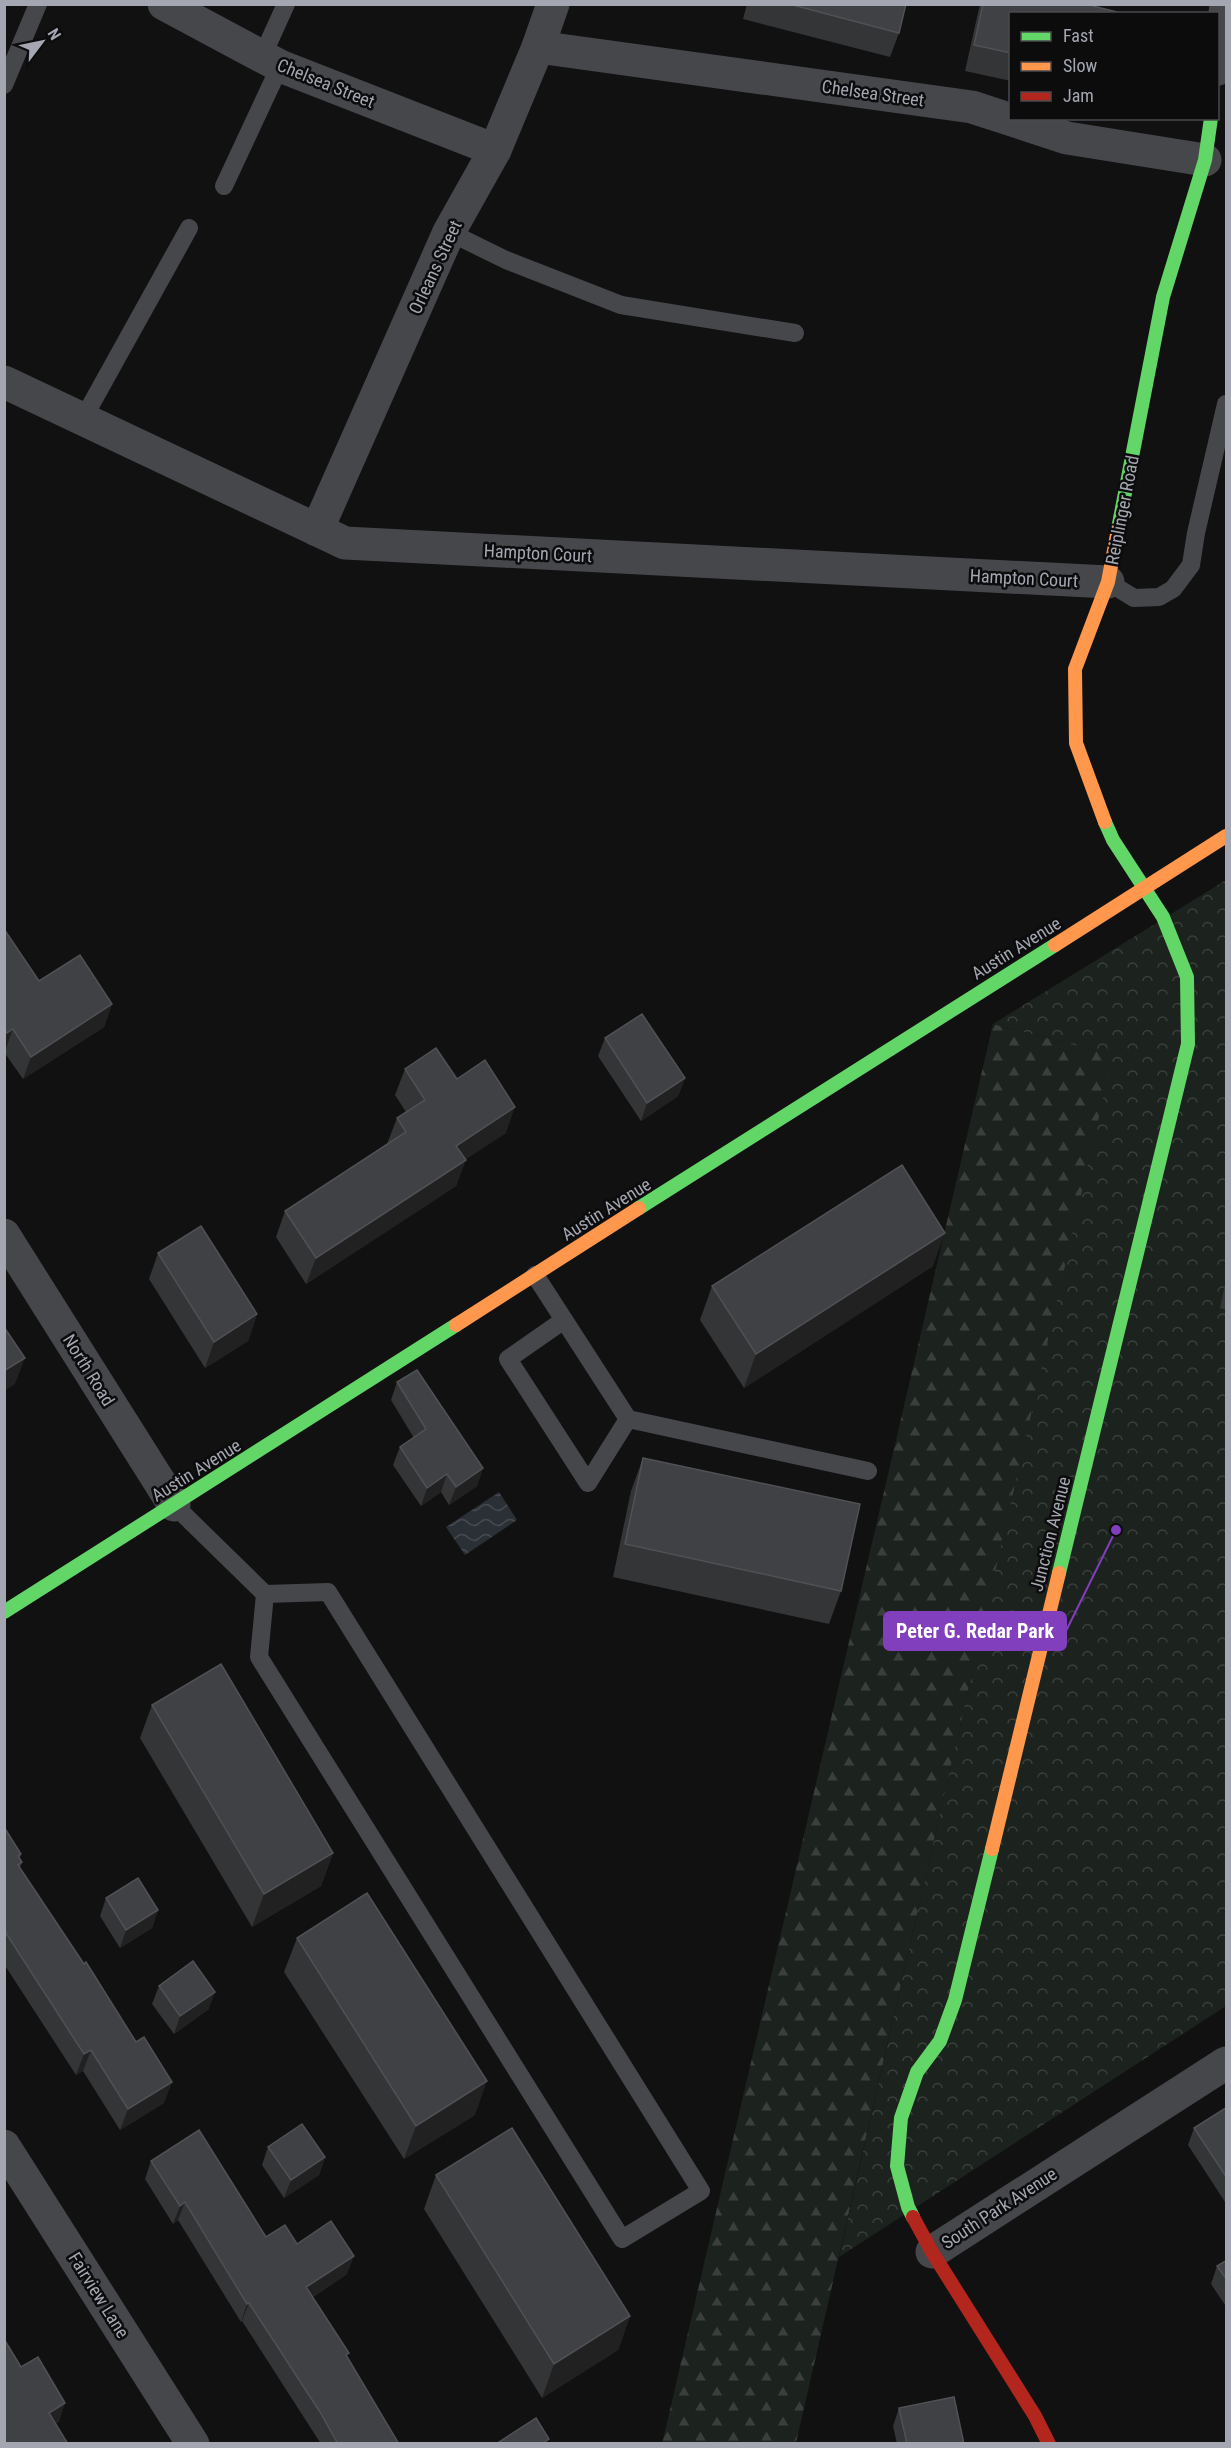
<svg xmlns="http://www.w3.org/2000/svg" width="1231" height="2448" font-family="'Roboto Condensed',sans-serif">
  <style>
    .forest { fill: url(#forest-firs) }
    .park { fill: url(#park-crowns) }
    .water { fill: url(#water-waves) }
    .lines { fill: none; stroke-linecap: round; stroke-linejoin: round }
    .lane { stroke: #46474b; stroke-width: 18 }
    .street { stroke: #46474b; stroke-width: 33 }
    .fast { stroke: #63d668; stroke-width: 14 }
    .slow { stroke: #ff974d; stroke-width: 14 }
    .jam { stroke: #b3261e; stroke-width: 14 }
    .wall { fill: #343536 }
    .shaded-wall { fill: #212122 }
    .building { fill: #404144; stroke: #505155; stroke-width: 1.5 }
    .labels { text-anchor: middle; dominant-baseline: central; stroke-width: 5; stroke-linejoin: round; paint-order: stroke }
    .street-label { font-size: 18px; fill: #a4a7b2; stroke: #0c0c0d }
    .leader { fill: none; stroke: #813ebd; stroke-width: 2 }
    .callout-dot { fill: #813ebd; stroke: #0c0c0d; stroke-width: 2 }
    .callout { fill: #813ebd; stroke: #813ebd; stroke-width: 2 }
    .callout-label { font-size: 20px; text-anchor: middle; font-weight: bold; fill: #fff }
  </style>
  <defs>
    <pattern id="forest-firs" width="22" height="20" patternUnits="userSpaceOnUse" patternTransform="scale(1.5)"><rect width="22" height="20" fill="#1c221d"/><path d="M5 1l3.5 6h-7zM16 11l3.5 6h-7z" fill="#3a3f3b"/></pattern>
    <pattern id="park-crowns" width="20" height="18" patternUnits="userSpaceOnUse" patternTransform="scale(1.5)"><rect width="20" height="18" fill="#1c221d"/><path d="M2 6a3 3 0 1 1 6 0M12 15a3 3 0 1 1 6 0" fill="none" stroke="#3a3f3b"/></pattern>
    <pattern id="water-waves" width="16" height="10" patternUnits="userSpaceOnUse" patternTransform="scale(1.5)"><rect width="16" height="10" fill="#2a3036"/><path d="M0 5q4-4 8 0t8 0" fill="none" stroke="#464b51"/></pattern>
  </defs>
  <rect width="100%" height="100%" fill="#111112"/>
  <!-- forest -->
  <path class="forest" d="M 993,1024 L 1114,1055 L 796,2443 L 662,2444 Z"/>
  <!-- park -->
  <path class="park" d="M 1226,880 L 1226,2006 L 839,2257 L 1113,1055 L 993,1024 Z"/>
  <!-- water -->
  <path class="water" d="M 499,1492 L 517,1520 L 465,1555 L 446,1527 Z"/>
  <g class="lines">
    <!-- lane -->
    <g class="lane">
      <path d="M 262,57 L 286,4"/>
      <path d="M 4,85 L 38,4"/>
      <path d="M 224,186 L 280,66"/>
      <path d="M 449,232 L 506,260 L 621,305 L 795,333"/>
      <path d="M 83,419 L 189,228"/>
      <path d="M 1108,582 L 1134,598 L 1159,597 L 1173,589 L 1191,565 L 1196,533 L 1226,404"/>
      <path d="M 535,1275 L 628,1419 L 868,1471"/>
      <path d="M 564,1320 L 508,1359 L 588,1483 L 628,1419"/>
      <path d="M 174,1505 L 265,1594 L 328,1592 L 701,2191 L 622,2239 L 259,1657 L 265,1594"/>
    </g>
    <!-- street -->
    <g class="street">
      <path d="M 164,4 L 280,66 L 495,150"/>
      <path d="M 538,47 L 972,107 L 1067,138 L 1205,160"/>
      <path d="M 1218,69 L 1226,5"/>
      <path d="M 4,382 L 345,543 L 1108,582"/>
      <path d="M 317,530 L 449,232 L 495,150 L 538,47 L 553,4"/>
      <path d="M 4,1235 L 174,1505"/>
      <path d="M 4,2146 L 193,2444"/>
      <path d="M 932,2252 L 1226,2063"/>
    </g>
    <!-- fast -->
    <g class="fast">
      <path d="M 1118,529 L 1163,297 L 1205,160 L 1211,118"/>
      <path d="M 639,1208 L 1055,945"/>
      <path d="M 1059,1573 L 1188,1044 L 1187,977 L 1163,917 L 1113,840 L 1105,822"/>
      <path d="M 4,1612 L 456,1325"/>
      <path d="M 913,2217 L 908,2207 L 897,2166 L 901,2118 L 917,2072 L 940,2041 L 955,2000 L 992,1849"/>
    </g>
    <!-- slow -->
    <g class="slow">
      <path d="M 1105,822 L 1076,743 L 1075,669 L 1108,582 L 1118,529"/>
      <path d="M 1055,945 L 1226,836"/>
      <path d="M 456,1325 L 639,1208"/>
      <path d="M 992,1849 L 1059,1573"/>
    </g>
    <!-- jam -->
    <path class="jam" d="M 913,2217 L 932,2252 L 1035,2416 L 1049,2444"/>
  </g>
  <!-- wall -->
  <g class="wall">
    <path d="M 747,4 L 906,4 L 899,33 L 890,57 L 743,19 Z"/>
    <path d="M 980,4 L 1094,4 L 1011,14 L 1011,81 L 965,71 Z"/>
    <path d="M 4,929 L 39,981 L 112,1004 L 104,1027 L 23,1079 L 4,1052 Z"/>
    <path d="M 605,1038 L 685,1078 L 678,1096 L 641,1121 L 598,1056 Z"/>
    <path d="M 405,1069 L 457,1079 L 506,1133 L 465,1159 L 456,1186 L 306,1284 L 276,1237 L 285,1211 L 387,1144 L 397,1118 L 406,1112 L 395,1095 Z"/>
    <path d="M 158,1253 L 257,1314 L 248,1341 L 205,1368 L 149,1279 Z"/>
    <path d="M 933,1266 L 744,1388 L 700,1320 L 712,1286 Z"/>
    <path d="M 1227,1275 L 1227,1310 L 1220,1308 Z"/>
    <path d="M 397,1382 L 483,1468 L 477,1486 L 449,1505 L 441,1492 L 421,1506 L 393,1465 L 400,1447 L 414,1438 L 391,1400 Z"/>
    <path d="M 643,1458 L 841,1591 L 829,1624 L 613,1577 L 631,1491 Z"/>
    <path d="M 152,1705 L 333,1853 L 321,1886 L 252,1927 L 140,1738 Z"/>
    <path d="M 4,1827 L 21,1854 L 20,1858 L 22,1862 L 20,1868 L 164,2103 L 120,2130 L 83,2071 L 76,2075 L 4,1964 Z"/>
    <path d="M 106,1898 L 158,1910 L 152,1928 L 120,1948 L 100,1916 Z"/>
    <path d="M 297,1938 L 475,2115 L 404,2159 L 284,1972 Z"/>
    <path d="M 159,1986 L 209,2009 L 174,2034 L 152,2004 Z"/>
    <path d="M 1227,2107 L 1227,2205 L 1188,2145 L 1194,2128 Z"/>
    <path d="M 268,2147 L 325,2157 L 319,2175 L 284,2198 L 262,2165 Z"/>
    <path d="M 151,2161 L 266,2237 L 297,2244 L 347,2274 L 313,2297 L 347,2358 L 399,2444 L 321,2444 L 242,2321 L 241,2322 L 178,2220 L 173,2224 L 145,2179 Z"/>
    <path d="M 436,2175 L 630,2316 L 618,2350 L 542,2398 L 424,2209 Z"/>
    <path d="M 1227,2260 L 1227,2308 L 1211,2284 L 1217,2266 Z"/>
    <path d="M 899,2408 L 964,2444 L 897,2444 L 893,2426 Z"/>
  </g>
  <!-- shaded-wall -->
  <g class="shaded-wall">
    <path d="M 112,1004 L 104,1027 L 23,1079 L 31,1057 Z"/>
    <path d="M 13,1029 L 5,1051 L 4,1052 L 4,1039 L 7,1033 Z"/>
    <path d="M 685,1078 L 678,1096 L 641,1121 L 647,1103 Z"/>
    <path d="M 515,1107 L 506,1133 L 447,1172 L 456,1146 Z"/>
    <path d="M 466,1160 L 456,1186 L 306,1284 L 316,1258 Z"/>
    <path d="M 945,1233 L 933,1266 L 744,1388 L 756,1354 Z"/>
    <path d="M 257,1314 L 248,1341 L 205,1368 L 214,1342 Z"/>
    <path d="M 25,1358 L 15,1384 L 4,1391 L 4,1371 Z"/>
    <path d="M 483,1468 L 477,1486 L 449,1505 L 456,1487 Z"/>
    <path d="M 447,1474 L 441,1492 L 421,1506 L 427,1488 Z"/>
    <path d="M 333,1853 L 321,1886 L 252,1927 L 264,1894 Z"/>
    <path d="M 158,1910 L 152,1928 L 120,1948 L 126,1930 Z"/>
    <path d="M 215,1992 L 209,2009 L 174,2034 L 180,2016 Z"/>
    <path d="M 91,2050 L 83,2071 L 76,2075 L 84,2054 Z"/>
    <path d="M 487,2081 L 475,2115 L 404,2159 L 416,2126 Z"/>
    <path d="M 172,2082 L 164,2103 L 120,2130 L 128,2109 Z"/>
    <path d="M 325,2157 L 319,2175 L 284,2198 L 291,2180 Z"/>
    <path d="M 185,2202 L 178,2220 L 173,2224 L 180,2206 Z"/>
    <path d="M 354,2256 L 347,2274 L 300,2305 L 306,2287 Z"/>
    <path d="M 249,2303 L 242,2321 L 241,2322 L 247,2304 Z"/>
    <path d="M 630,2316 L 618,2350 L 542,2398 L 554,2364 Z"/>
    <path d="M 65,2403 L 59,2422 L 42,2432 L 49,2413 Z"/>
  </g>
  <!-- building -->
  <g class="building">
    <path d="M 789,4 L 906,4 L 899,33 Z"/>
    <path d="M 983,4 L 1094,4 L 1093,6 L 1125,14 L 1011,14 L 1011,53 L 974,45 Z"/>
    <path d="M 4,929 L 39,981 L 80,955 L 112,1004 L 31,1057 L 13,1029 L 7,1033 L 4,1029 Z"/>
    <path d="M 642,1014 L 685,1078 L 647,1103 L 605,1038 Z"/>
    <path d="M 436,1048 L 457,1079 L 485,1060 L 515,1107 L 456,1146 L 466,1160 L 316,1258 L 285,1211 L 406,1132 L 397,1118 L 425,1100 L 405,1069 Z"/>
    <path d="M 902,1165 L 945,1233 L 756,1354 L 712,1286 Z"/>
    <path d="M 201,1226 L 257,1314 L 214,1342 L 158,1253 Z"/>
    <path d="M 4,1327 L 25,1358 L 4,1371 Z"/>
    <path d="M 417,1370 L 483,1468 L 456,1487 L 447,1474 L 427,1488 L 400,1447 L 426,1429 L 397,1382 Z"/>
    <path d="M 643,1458 L 860,1504 L 841,1591 L 625,1544 Z"/>
    <path d="M 221,1664 L 333,1853 L 264,1894 L 152,1705 Z"/>
    <path d="M 4,1827 L 21,1854 L 18,1856 L 22,1862 L 18,1865 L 84,1964 L 86,1962 L 136,2042 L 144,2037 L 172,2082 L 128,2109 L 91,2050 L 84,2054 L 4,1930 Z"/>
    <path d="M 138,1878 L 158,1910 L 126,1930 L 106,1898 Z"/>
    <path d="M 367,1893 L 487,2081 L 416,2126 L 297,1938 Z"/>
    <path d="M 193,1961 L 215,1992 L 180,2016 L 159,1986 Z"/>
    <path d="M 1227,2107 L 1227,2178 L 1194,2128 Z"/>
    <path d="M 302,2124 L 325,2157 L 291,2180 L 268,2147 Z"/>
    <path d="M 512,2128 L 630,2316 L 554,2364 L 436,2175 Z"/>
    <path d="M 199,2130 L 266,2237 L 285,2225 L 297,2244 L 331,2221 L 354,2256 L 306,2287 L 349,2353 L 346,2355 L 399,2444 L 338,2444 L 320,2412 L 249,2303 L 247,2304 L 185,2202 L 180,2206 L 151,2161 Z"/>
    <path d="M 1227,2260 L 1227,2280 L 1217,2266 Z"/>
    <path d="M 4,2339 L 21,2367 L 38,2357 L 65,2403 L 49,2413 L 68,2444 L 4,2444 Z"/>
    <path d="M 954,2397 L 964,2444 L 907,2444 L 899,2408 Z"/>
    <path d="M 536,2418 L 549,2439 L 542,2444 L 496,2444 Z"/>
  </g>
  <g class="labels">
    <!-- street labels -->
    <g class="street-label">
      <text transform="translate(326 83) rotate(22)">Chelsea Street</text>
      <text transform="translate(873 93) rotate(8)">Chelsea Street</text>
      <text transform="translate(435 267) rotate(-65)">Orleans Street</text>
      <text transform="translate(1122 510) rotate(-79)">Reiplinger Road</text>
      <text transform="translate(538 553) rotate(3)">Hampton Court</text>
      <text transform="translate(1024 578) rotate(3)">Hampton Court</text>
      <text transform="translate(1016 948) rotate(-32)">Austin Avenue</text>
      <text transform="translate(606 1209) rotate(-32)">Austin Avenue</text>
      <text transform="translate(89 1370) rotate(58)">North Road</text>
      <text transform="translate(196 1470) rotate(-32)">Austin Avenue</text>
      <text transform="translate(1050 1534) rotate(-76)">Junction Avenue</text>
      <text transform="translate(999 2208) rotate(-33)">South Park Avenue</text>
      <text transform="translate(99 2295) rotate(58)">Fairview Lane</text>
    </g>
  </g>
  <!-- callouts -->
  <path class="leader" d="M1116 1530L1066 1631"/>
  <circle class="callout-dot" cx="1116" cy="1530" r="6"/>
  <rect class="callout" x="884" y="1612" width="182" height="38" rx="6"/>
  <g class="callout-label">
    <text x="975" y="1638">Peter G. Redar Park</text>
  </g>
  <!-- border -->
  <rect width="1231" height="2448" fill="none" stroke="#a4a7b2" stroke-width="12"/>
  <!-- legend -->
  <rect x="1009" y="12" width="210" height="108" fill="#0c0c0d" stroke="#494a4f" stroke-width="1.5"/>
  <rect x="1021" y="32" width="30" height="9" fill="#63d668" stroke="#494a4f" stroke-width="1.5"/>
  <text x="1063" y="42" font-size="18" fill="#a4a7b2">Fast</text>
  <rect x="1021" y="62" width="30" height="9" fill="#ff974d" stroke="#494a4f" stroke-width="1.5"/>
  <text x="1063" y="72" font-size="18" fill="#a4a7b2">Slow</text>
  <rect x="1021" y="92" width="30" height="9" fill="#b3261e" stroke="#494a4f" stroke-width="1.5"/>
  <text x="1063" y="102" font-size="18" fill="#a4a7b2">Jam</text>
  <!-- north arrow -->
  <g transform="translate(42 42) rotate(58)" stroke="#0c0c0d" stroke-width="4.5" paint-order="stroke">
  <path d="M0-4.5L10 22L0 15L-10 22Z" fill="#a4a7b2"/>
  <text y="-9" font-size="16" font-weight="bold" text-anchor="middle" fill="#a4a7b2">N</text>
  </g>
</svg>
